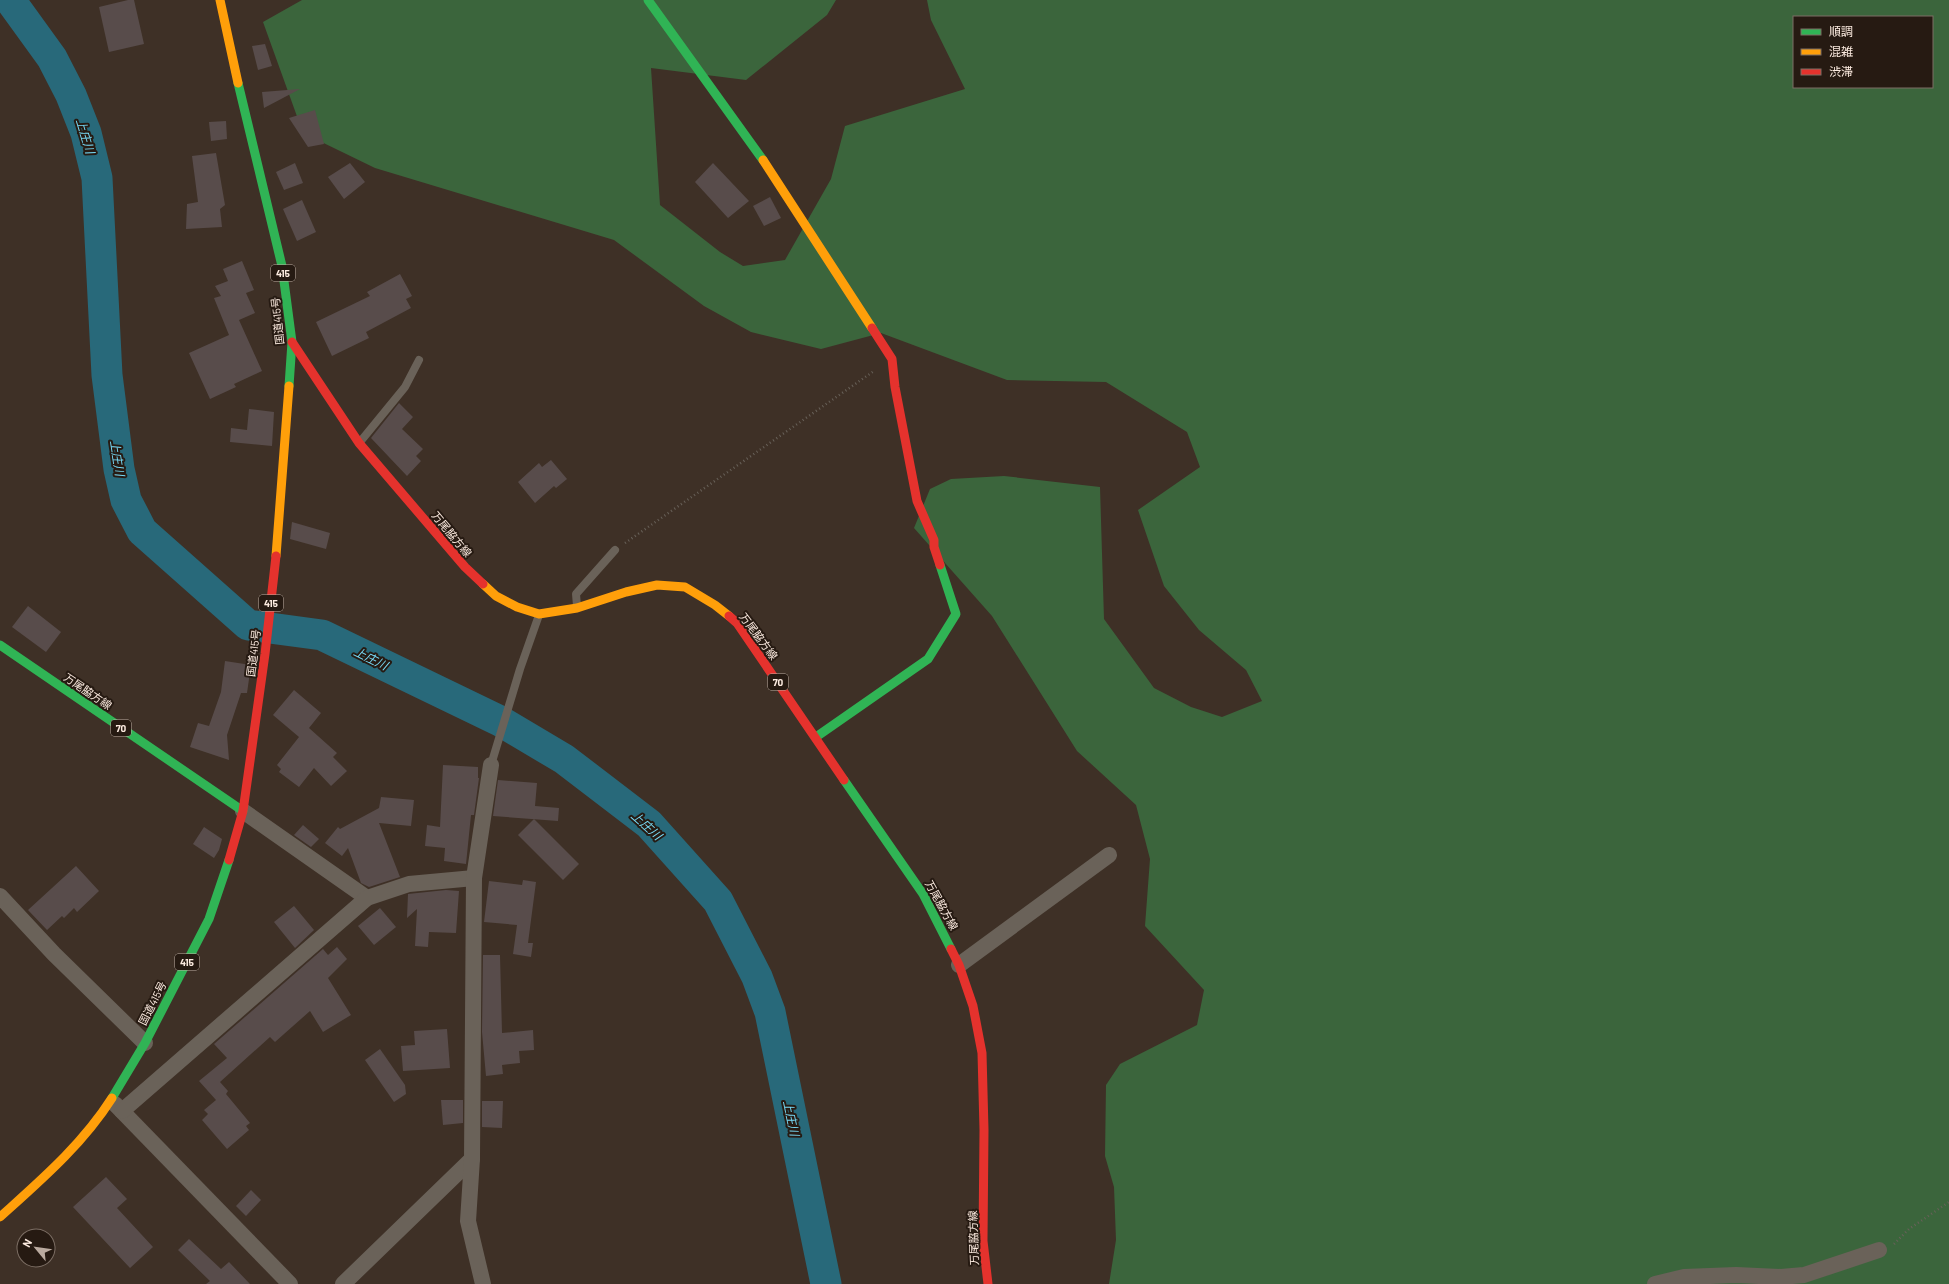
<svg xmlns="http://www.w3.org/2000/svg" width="1949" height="1284" font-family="Barlow,'Noto Sans JP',sans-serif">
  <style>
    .green { fill: #3b653c; fill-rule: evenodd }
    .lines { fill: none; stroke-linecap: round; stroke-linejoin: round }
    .river { stroke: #28697a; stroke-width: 31 }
    .building { fill: #584c4b }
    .path { stroke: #686159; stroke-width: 2.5; stroke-dasharray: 1 3; stroke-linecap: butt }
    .lane { stroke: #6a6259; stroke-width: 8 }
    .street { stroke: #6a6259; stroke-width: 16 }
    .fast { stroke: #30b455; stroke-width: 9 }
    .slow { stroke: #ff9f0a; stroke-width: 9 }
    .jam { stroke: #e5322d; stroke-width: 9 }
    .labels { text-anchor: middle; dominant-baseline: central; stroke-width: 4; stroke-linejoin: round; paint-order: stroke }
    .shield { fill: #261a12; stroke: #bcaca2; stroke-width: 1 }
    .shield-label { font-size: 10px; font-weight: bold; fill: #fcebe0 }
    .street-label { font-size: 11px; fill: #fcebe0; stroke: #261a12 }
    .water-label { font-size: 12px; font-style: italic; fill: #78dbf7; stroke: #261a12 }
  </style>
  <rect width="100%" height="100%" fill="#3e3026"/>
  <!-- green -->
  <path class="green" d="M 302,0 L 836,0 L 827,15 L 746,80 L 651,68 L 660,205 L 720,252 L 743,266 L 785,260 L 831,179 L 845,126 L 965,89 L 931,20 L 927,0 L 1949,0 L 1949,1284 L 1109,1284 L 1116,1240 L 1114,1187 L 1105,1156 L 1106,1085 L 1120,1064 L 1197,1025 L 1204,990 L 1145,926 L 1150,859 L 1136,805 L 1077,751 L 992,616 L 914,528 L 930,489 L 951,479 L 1004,476 L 1100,487 L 1104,619 L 1154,688 L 1191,707 L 1222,717 L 1262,701 L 1246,670 L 1199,630 L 1164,586 L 1138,510 L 1200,467 L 1187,432 L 1106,382 L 1007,380 L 881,333 L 821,349 L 751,332 L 704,306 L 614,240 L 375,168 L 303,133 L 263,22 ZM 1794,17 L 1932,17 L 1932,87 L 1794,87 Z"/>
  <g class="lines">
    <!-- river -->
    <path class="river" d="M 10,0 L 52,58 L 71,95 L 86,133 L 97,178 L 107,375 L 119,469 L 126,500 L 142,531 L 248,625 L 322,635 L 500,721 L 564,759 L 649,824 L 718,901 L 757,977 L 770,1012 L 826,1284"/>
  </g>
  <!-- building -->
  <g class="building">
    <path d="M 128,0 L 134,0 L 144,44 L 109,52 L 99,7 Z"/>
    <path d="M 265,44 L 272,66 L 258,70 L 252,46 Z"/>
    <path d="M 300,89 L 264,108 L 262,92 Z"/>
    <path d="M 315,110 L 324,144 L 308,147 L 289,118 Z"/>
    <path d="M 226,121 L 227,139 L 211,141 L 209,122 Z"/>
    <path d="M 216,153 L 225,205 L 220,209 L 222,227 L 186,229 L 187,204 L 198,202 L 192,156 Z"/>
    <path d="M 295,163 L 303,183 L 284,190 L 276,172 Z"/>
    <path d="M 350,163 L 365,182 L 344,199 L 328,177 Z"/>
    <path d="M 713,163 L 749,201 L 728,218 L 695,182 Z"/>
    <path d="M 770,197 L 781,218 L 764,226 L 753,206 Z"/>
    <path d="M 302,200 L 316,232 L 297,241 L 283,209 Z"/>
    <path d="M 242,261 L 254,290 L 246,293 L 255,313 L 239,320 L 262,371 L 234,384 L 236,387 L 210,399 L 189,353 L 229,335 L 214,298 L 221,296 L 215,286 L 228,281 L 223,269 Z"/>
    <path d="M 400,274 L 412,296 L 406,299 L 411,308 L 366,332 L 369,338 L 332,356 L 316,322 L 370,296 L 367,292 Z"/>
    <path d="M 399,403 L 413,417 L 402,429 L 423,449 L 416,456 L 421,461 L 407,476 L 371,438 Z"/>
    <path d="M 249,409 L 274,412 L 272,446 L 230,442 L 231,428 L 247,430 Z"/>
    <path d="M 551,460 L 567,479 L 556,488 L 554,486 L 535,503 L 518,482 L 539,463 L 542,467 Z"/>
    <path d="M 292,522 L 330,533 L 326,549 L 290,539 Z"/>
    <path d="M 28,606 L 61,632 L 46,652 L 12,627 Z"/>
    <path d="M 225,661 L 251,665 L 247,693 L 241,693 L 227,735 L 229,760 L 190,747 L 198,723 L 209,726 L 221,692 Z"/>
    <path d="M 294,690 L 321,713 L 309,728 L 337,753 L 333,757 L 347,771 L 331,786 L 314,768 L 299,787 L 279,772 L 281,769 L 277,765 L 299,737 L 273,715 Z"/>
    <path d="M 443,765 L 478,767 L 478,778 L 479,778 L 474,815 L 471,815 L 466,864 L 444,861 L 445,848 L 425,846 L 427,825 L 440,827 Z"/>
    <path d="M 498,780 L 537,783 L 535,806 L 559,808 L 558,821 L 493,816 Z"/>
    <path d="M 381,797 L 414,800 L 411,826 L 379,823 L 400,877 L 369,887 L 361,883 L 348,848 L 342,856 L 325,843 L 338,827 L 340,829 L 379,808 Z"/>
    <path d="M 534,819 L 579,864 L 563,880 L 518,835 Z"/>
    <path d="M 303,825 L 319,839 L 311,847 L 294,835 Z"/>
    <path d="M 204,827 L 222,839 L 219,850 L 214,858 L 193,844 Z"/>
    <path d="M 76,866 L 99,891 L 77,912 L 74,908 L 64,918 L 62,916 L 47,930 L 28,910 Z"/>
    <path d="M 523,880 L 536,882 L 528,943 L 533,943 L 531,957 L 513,954 L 517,925 L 484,922 L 489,881 L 522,885 Z"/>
    <path d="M 446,890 L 459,891 L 456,933 L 429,932 L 428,947 L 415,946 L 417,909 L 407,918 L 408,894 Z"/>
    <path d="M 294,906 L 314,930 L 295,948 L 274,922 Z"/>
    <path d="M 380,908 L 396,927 L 374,945 L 358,926 Z"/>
    <path d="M 337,947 L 347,959 L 328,978 L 351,1015 L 323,1032 L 310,1011 L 275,1042 L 270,1037 L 220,1082 L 228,1091 L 226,1094 L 250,1123 L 246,1126 L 249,1130 L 227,1149 L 202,1120 L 208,1114 L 204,1110 L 216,1100 L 199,1081 L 227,1058 L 214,1044 L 323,949 L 328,955 Z"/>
    <path d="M 483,955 L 500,955 L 502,1033 L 533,1030 L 534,1050 L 519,1051 L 520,1063 L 502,1065 L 503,1074 L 486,1076 L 482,1032 Z"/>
    <path d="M 447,1029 L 450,1068 L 403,1071 L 401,1046 L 415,1045 L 414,1031 Z"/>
    <path d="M 380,1049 L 405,1085 L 406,1094 L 394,1102 L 365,1060 Z"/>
    <path d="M 441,1100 L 463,1100 L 463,1123 L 443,1125 Z"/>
    <path d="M 482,1101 L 503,1101 L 502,1128 L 482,1127 Z"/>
    <path d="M 106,1177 L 127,1199 L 117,1208 L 153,1247 L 130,1268 L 73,1207 Z"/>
    <path d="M 251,1190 L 261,1200 L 246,1216 L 236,1206 Z"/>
    <path d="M 189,1239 L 221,1269 L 229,1262 L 250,1284 L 206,1284 L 210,1281 L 178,1250 Z"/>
  </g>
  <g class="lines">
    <!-- path -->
    <g class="path">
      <path d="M 625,543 L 874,371"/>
      <path d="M 1894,1244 L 1909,1229 L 1949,1202"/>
    </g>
    <!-- lane -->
    <g class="lane">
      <path d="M 360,442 L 405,387 L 419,360"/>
      <path d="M 577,606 L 576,594 L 615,550"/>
      <path d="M 491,765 L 520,669 L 539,615"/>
    </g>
    <!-- street -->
    <g class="street">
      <path d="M 243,811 L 367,898"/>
      <path d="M 0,896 L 54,954 L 145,1043"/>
      <path d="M 959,965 L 1109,855"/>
      <path d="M 115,1104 L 290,1284"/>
      <path d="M 122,1111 L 367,898 L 409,884 L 474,878"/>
      <path d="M 343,1284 L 472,1159"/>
      <path d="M 483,1284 L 468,1221 L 472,1159 L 474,878 L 491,765"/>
      <path d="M 1655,1284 L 1684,1277 L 1736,1275 L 1781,1277 L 1804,1275 L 1879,1250"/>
    </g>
    <!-- fast -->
    <g class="fast">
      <path d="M 648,0 L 763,160"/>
      <path d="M 238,83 L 282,266 L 292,342 L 289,386"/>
      <path d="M 0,645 L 243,811"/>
      <path d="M 816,737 L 928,659 L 956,614 L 940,565"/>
      <path d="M 844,780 L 923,894 L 951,949"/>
      <path d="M 112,1098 L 145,1043 L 209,919 L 229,860"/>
    </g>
    <!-- slow -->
    <g class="slow">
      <path d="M 220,0 L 238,83"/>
      <path d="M 763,160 L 872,328"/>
      <path d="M 276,556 L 289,386"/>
      <path d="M 483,584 L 496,596 L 517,607 L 539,614 L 577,608 L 626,592 L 657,585 L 685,587 L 715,605 L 729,616"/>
      <path d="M 0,1217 C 41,1180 82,1145 112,1098"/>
    </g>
    <!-- jam -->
    <g class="jam">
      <path d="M 872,328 L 892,359 L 895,387 L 917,501 L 934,540 L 934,547 L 940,565"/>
      <path d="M 292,342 L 359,443 L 465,567 L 483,584"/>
      <path d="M 729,616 L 737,623 L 844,780"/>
      <path d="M 229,860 L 243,811 L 265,654 L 276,556"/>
      <path d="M 951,949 L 959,965 L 973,1006 L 982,1053 L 984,1130 L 983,1241 L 988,1284"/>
    </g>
  </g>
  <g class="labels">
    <!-- shield labels -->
    <g class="shield">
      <rect x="271" y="265" width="24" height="16" rx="3"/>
      <rect x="259" y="595" width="24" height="16" rx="3"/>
      <rect x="768" y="674" width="20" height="16" rx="3"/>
      <rect x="111" y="720" width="20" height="16" rx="3"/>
      <rect x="175" y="954" width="24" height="16" rx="3"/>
    </g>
    <g class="shield-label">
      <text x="283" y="273">415</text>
      <text x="271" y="603">415</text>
      <text x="778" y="682">70</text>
      <text x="121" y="728">70</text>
      <text x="187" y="962">415</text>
    </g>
    <!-- street labels -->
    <g class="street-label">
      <text transform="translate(277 321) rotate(-96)">国道415号</text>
      <text transform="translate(452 534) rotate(50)">万尾脇方線</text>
      <text transform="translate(759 636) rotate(53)">万尾脇方線</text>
      <text transform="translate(253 653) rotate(-83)">国道415号</text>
      <text transform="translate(88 691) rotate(34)">万尾脇方線</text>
      <text transform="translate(942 905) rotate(61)">万尾脇方線</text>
      <text transform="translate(152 1003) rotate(-63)">国道415号</text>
      <text transform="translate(973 1238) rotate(-92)">万尾脇方線</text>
    </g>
    <!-- water labels -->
    <g class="water-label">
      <text transform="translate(86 136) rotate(73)">上庄川</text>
      <text transform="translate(118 458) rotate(81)">上庄川</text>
      <text transform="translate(371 658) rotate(26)">上庄川</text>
      <text transform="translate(647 825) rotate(42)">上庄川</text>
      <text transform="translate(792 1118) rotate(78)">上庄川</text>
    </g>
  </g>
  <!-- legend -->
  <rect x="1793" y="16" width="140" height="72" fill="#261a12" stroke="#7c6e64"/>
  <rect x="1801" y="29" width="20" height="6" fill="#30b455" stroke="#7c6e64"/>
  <text x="1829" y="36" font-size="12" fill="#fcebe0">順調</text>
  <rect x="1801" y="49" width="20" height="6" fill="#ff9f0a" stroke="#7c6e64"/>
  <text x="1829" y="56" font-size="12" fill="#fcebe0">混雑</text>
  <rect x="1801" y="69" width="20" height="6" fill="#e5322d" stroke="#7c6e64"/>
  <text x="1829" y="76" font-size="12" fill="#fcebe0">渋滞</text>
  <!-- north arrow -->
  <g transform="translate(36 1248) rotate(299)"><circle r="19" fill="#261a12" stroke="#7c6e64"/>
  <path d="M0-3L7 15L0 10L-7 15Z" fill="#baaa9f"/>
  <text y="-6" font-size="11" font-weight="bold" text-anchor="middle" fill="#fcebe0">N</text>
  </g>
</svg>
